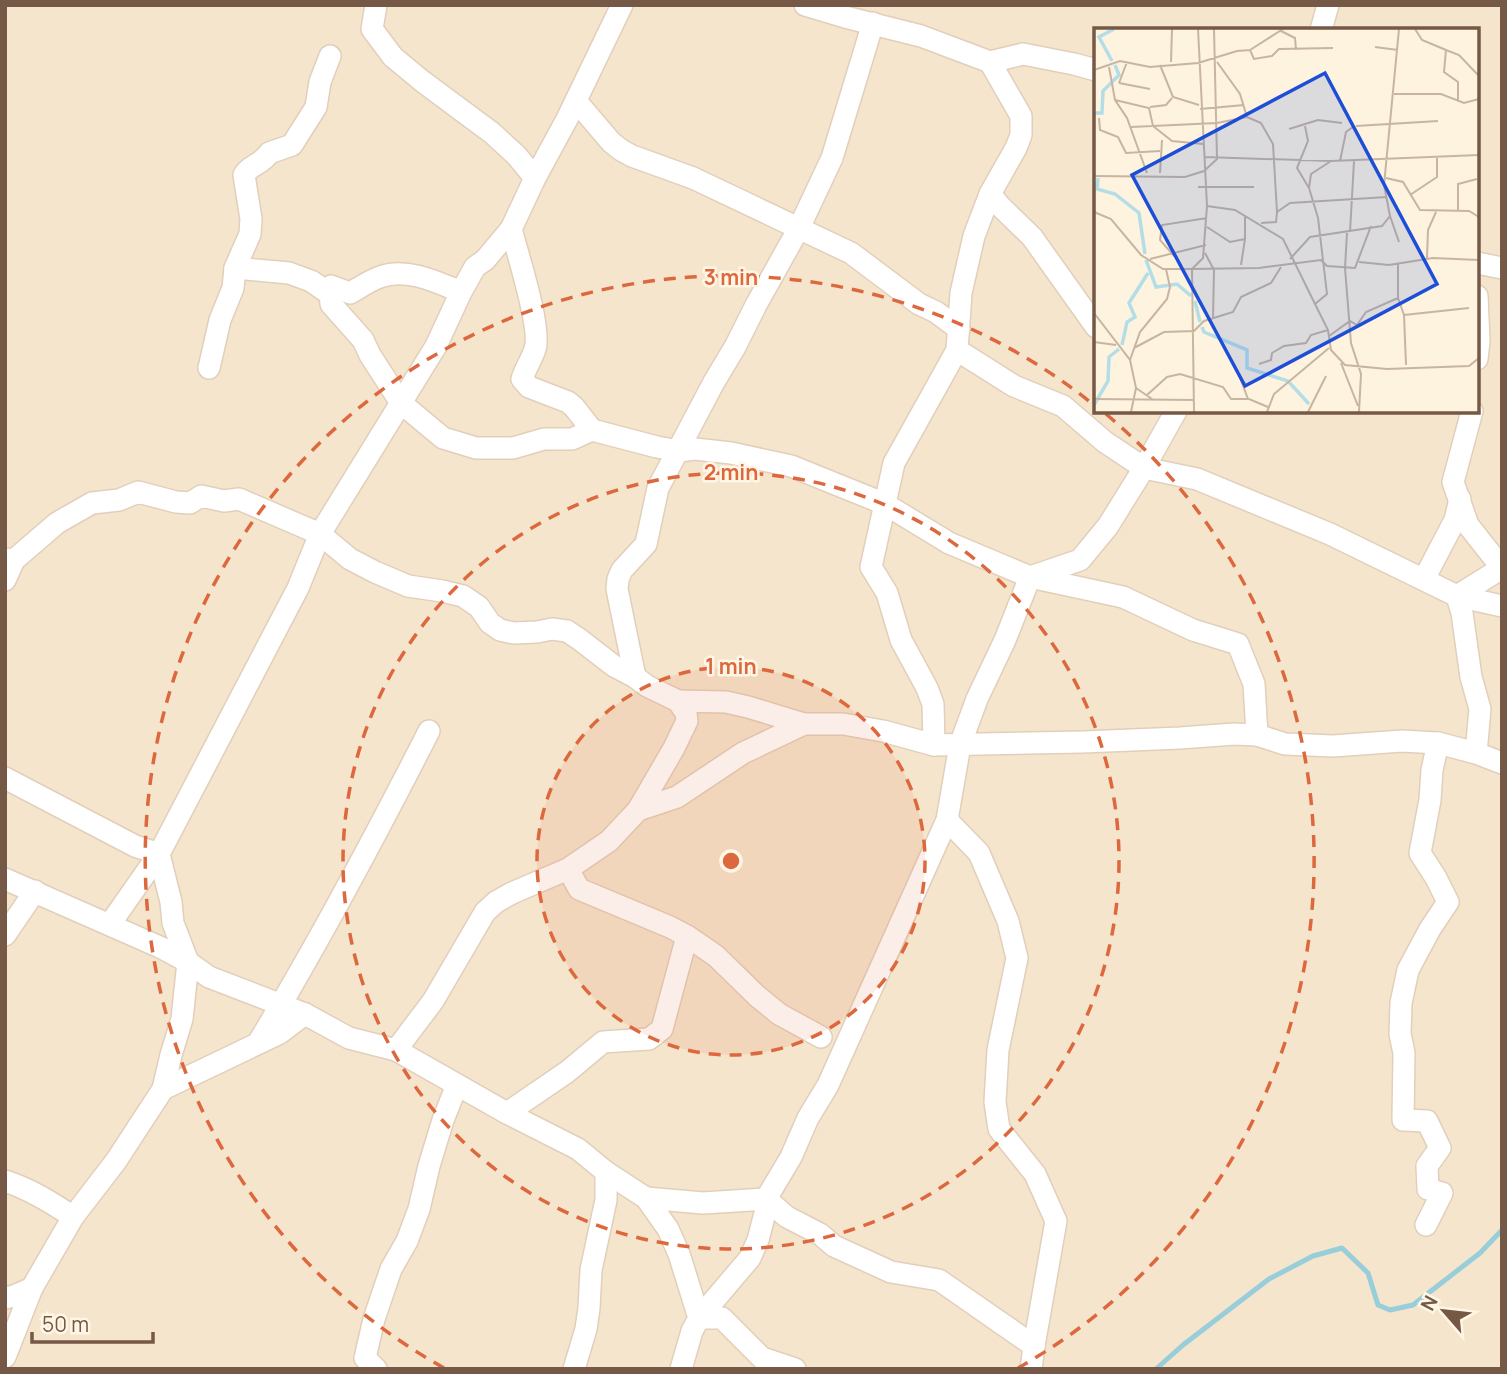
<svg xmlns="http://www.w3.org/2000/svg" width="1507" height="1374" font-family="Manrope,sans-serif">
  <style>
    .residential { fill: #f5e5cd; fill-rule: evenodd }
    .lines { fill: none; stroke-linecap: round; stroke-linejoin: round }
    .stream { stroke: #98cdda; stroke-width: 5 }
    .minor-casing { stroke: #e2cfbb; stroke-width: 24 }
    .minor { stroke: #fff; stroke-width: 21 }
    .ring { fill: none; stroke: #dd683d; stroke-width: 3.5; stroke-dasharray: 12 9 }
    .inset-river { fill: none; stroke: #b3dee8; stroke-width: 3.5 }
    .inset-road { fill: none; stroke: #c7b5a1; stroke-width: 2 }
    .view { fill: #1d4ed8; fill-opacity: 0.15; stroke: #1d4ed8; stroke-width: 3.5 }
    .inset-edge { fill: none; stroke: #755845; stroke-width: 3.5 }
    .centre { fill: #dd683d; stroke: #fff6e6; stroke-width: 3.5 }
    .ring-label { font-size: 21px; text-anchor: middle; font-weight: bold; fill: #dd683d; stroke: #fff6e6; stroke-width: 5; stroke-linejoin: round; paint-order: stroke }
  </style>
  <rect width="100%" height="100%" fill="#fdf3df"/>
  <!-- residential -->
  <path class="residential" d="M 5,5 L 1502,5 L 1502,1369 L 5,1369 ZM 1096,30 L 1477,30 L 1477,411 L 1096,411 Z"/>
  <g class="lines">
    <!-- stream -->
    <path class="stream" d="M 1156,1369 L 1183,1345 L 1269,1279 L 1313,1256 L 1342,1248 L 1368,1273 L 1378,1305 L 1390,1310 L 1413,1305 L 1480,1253 L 1502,1230"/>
    <defs>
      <g id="minor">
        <path d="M 376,5 L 372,29 L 393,57 L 422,81 L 492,133 L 516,155 L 535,178"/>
        <path d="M 805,5 L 845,17 L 921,36 L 990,62 L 1021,116 L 1021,135 L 1016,148 L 990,194 L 974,236 L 961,293 L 957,350 L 894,463 L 871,567 L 887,593 L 901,640 L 927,688 L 933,704 L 934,745"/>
        <path d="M 1321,30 L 1328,5"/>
        <path d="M 990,62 L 1023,54 L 1074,64 L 1096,70"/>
        <path d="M 576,101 L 611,142 L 621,150 L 632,156 L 693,178 L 851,253 L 919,304 L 936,312 L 959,329"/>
        <path d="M 990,194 L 1000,206 L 1032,237 L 1096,327"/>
        <path d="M 511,229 C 517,252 542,329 535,349 C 532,359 525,369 522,379 L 529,387 L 568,402 L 574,407 L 592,430 L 657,447 L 679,451 L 695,449 L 731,453 L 791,466 L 885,504 L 949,543 L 1030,577 L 1123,597 L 1193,630 L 1238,644 L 1254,684 L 1257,735 L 1285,744 L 1333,746 L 1402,741 L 1438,743 L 1476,753 L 1502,763"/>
        <path d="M 1477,263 L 1502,268"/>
        <path d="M 235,268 L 289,273 L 311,281 L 330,294 L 331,304 L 363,340 L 370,355 L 401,403 L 443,438 L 476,448 L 513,448 L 544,439 L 572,439 L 592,430"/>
        <path d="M 331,286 L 350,293 C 359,288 369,281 380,277 C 406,267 437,282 461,292"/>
        <path d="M 1477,296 L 1479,341 L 1477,359"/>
        <path d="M 957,350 L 1014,386 L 1063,406 L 1105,442 L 1144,468 L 1197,479 L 1330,534 L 1457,596 L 1502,606"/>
        <path d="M 209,368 L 220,320 L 233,288 L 235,268 L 250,234 L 251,219 L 244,175 C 249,165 263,164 269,153 L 292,145 L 316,107 L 320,82 L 330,56"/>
        <path d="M 1472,411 L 1453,482 L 1468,525 L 1502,568 L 1457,596 L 1462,613 L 1471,677 L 1480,709 L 1476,753"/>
        <path d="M 5,559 L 14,560 L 57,523 L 92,503 L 119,500 L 138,492 L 176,502 L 190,503 L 201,496 L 224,501 L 239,499 L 320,534 L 350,559 L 375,572 L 408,586 L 442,591 L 463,596 L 479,607 L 490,623 L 500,630 L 514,633 L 537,632 L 552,629 L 567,631 L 579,639 L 614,666 L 635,677"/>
        <path d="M 1424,579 L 1455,520 L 1460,499"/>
        <path d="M 5,580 L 14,560"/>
        <path d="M 678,701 L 726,702 L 748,707 L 804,724"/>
        <path d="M 5,778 L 135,846 L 159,854 L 171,902 L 173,923 L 188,962 L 182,1019 L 171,1055 L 163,1089 L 116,1161 L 73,1217 L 32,1288 L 5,1357"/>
        <path d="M 638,810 L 674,748 L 687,721 L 686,713 L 678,701 L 647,686 L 635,677 L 617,589 L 618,579 L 622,570 L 646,544 L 658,488 L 714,382 L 735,347 L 756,305 L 799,228 L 832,158 L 873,23"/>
        <path d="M 947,820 L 979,853 L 1008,921 L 1017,958 L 998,1050 L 995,1102 L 999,1129 L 1035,1174 L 1056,1221 L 1034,1346 L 1031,1369"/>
        <path d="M 568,869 L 579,889 L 670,927 L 687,936"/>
        <path d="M 5,879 L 162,948 L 188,962 L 209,977 L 305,1014 L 349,1038 L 396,1050 L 507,1113 L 578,1149 L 606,1172 L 646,1198 L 668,1229 L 679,1254 L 699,1318 L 692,1331 L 681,1369"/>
        <path d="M 110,924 L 159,854 L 298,588 L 320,534 L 436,346 L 461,292 L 475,267 L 485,260 L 511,229 L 535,178 L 567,119 L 622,5"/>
        <path d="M 5,935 L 35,891"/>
        <path d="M 258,1043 C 319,942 375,837 429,731"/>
        <path d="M 396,1050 L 433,1001 L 485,912 L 496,902 L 512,893 L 568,869 L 609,841 L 638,810 L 677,797 L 743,753 L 804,724 L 843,724 L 883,731 L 934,745 L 1083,742 L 1180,738 L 1234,734 L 1257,735"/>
        <path d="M 163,1089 L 280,1033 L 305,1014"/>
        <path d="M 507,1113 L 567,1072 L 603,1042 L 649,1039 L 662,1029 L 687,936 L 716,956 L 757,996 L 779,1014 L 821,1037"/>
        <path d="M 5,1181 C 30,1189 51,1202 73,1217"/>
        <path d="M 646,1198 L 703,1203 L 766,1199 L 787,1217 L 820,1234 L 834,1246 L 891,1272 L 939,1280 L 1034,1346"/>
        <path d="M 1426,1225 L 1442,1193 L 1428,1189 L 1427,1166 L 1440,1148 L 1427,1121 L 1403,1120 L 1404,1053 L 1400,1034 L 1401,1003 L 1408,970 L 1430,929 L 1448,902 L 1436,878 L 1420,853 L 1430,800 L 1432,770 L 1438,743"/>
        <path d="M 5,1298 L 14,1296 L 32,1288"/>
        <path d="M 699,1318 L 750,1258 L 758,1240 L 766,1209 L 766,1199 L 791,1157 L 808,1118 L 828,1085 L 947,820 L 960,745 L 977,699 L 1005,640 L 1030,577 L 1080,560 L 1108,526 L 1144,468 L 1176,411"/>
        <path d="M 699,1318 L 722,1318 L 762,1358 L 795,1369"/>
        <path d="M 376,1369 L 365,1358 L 374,1319 L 391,1269 L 407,1241 L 419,1209 L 429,1166 L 443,1120 L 457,1085"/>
        <path d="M 574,1369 L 586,1329 L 589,1308 L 591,1270 L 606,1200 L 606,1172"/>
      </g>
    </defs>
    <!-- minor casing -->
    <use href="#minor" class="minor-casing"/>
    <!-- minor -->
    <use href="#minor" class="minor"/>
  </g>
  <!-- distance rings -->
  <circle cx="731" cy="861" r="194" fill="#dd683d" fill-opacity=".12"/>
  <g class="ring">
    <circle cx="731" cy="861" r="194"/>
    <circle cx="731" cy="861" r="388"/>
    <path d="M444 1368A583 583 0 1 1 1094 405M1106 414A583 583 0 0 1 1018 1368"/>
  </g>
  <!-- overview -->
  <g transform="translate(1094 28)">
    <rect width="385" height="385" fill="#fdf3df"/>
    <path class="inset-river" d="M 18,33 L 5,9 L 20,1M 0,85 L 8,85 L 9,63 L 25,47 L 21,37M 4,150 L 3,161 L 21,166 L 45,185 L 51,226M 52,232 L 62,259 L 83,256 L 97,268M 101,273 L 106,294M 108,299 L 110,304 L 153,322 L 153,340 L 194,353 L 215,376M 28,317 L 33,294 L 41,289 L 35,275 L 54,245M 0,377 L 14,353 L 15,329 L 25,321"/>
    <path class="inset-road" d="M 321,1 L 328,12 L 352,22 L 350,44 L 364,54 L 364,72M 187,3 L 201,10 L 202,22M 281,19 L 304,22M 156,22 L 189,1M 352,22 L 365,27 L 385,48M 77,34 L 78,1M 123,34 L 146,66 L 153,89 L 167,95 L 179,116 L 183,184M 66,37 L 79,69 L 105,77M 15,39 L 21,72 L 33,90 L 53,145M 0,42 L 26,33 L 56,39 L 104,35 L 143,23 L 156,22 L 160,31 L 178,28 L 185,21 L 239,20M 25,55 L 56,61M 25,55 L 33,34M 300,66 L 347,66 L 370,75 L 385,71M 21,72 L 55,80 L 59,98 L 78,113 L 109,116M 56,79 L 72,77 L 78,70M 106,81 L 150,77M 5,90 L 6,102 L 24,109 L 32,125 L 66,123M 211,98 L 214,113 L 203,140 L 215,160M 262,98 L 344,93M 37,99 L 123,95 L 153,89M 195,101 L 224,92 L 248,95M 110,129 L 237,133 L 385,127M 237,133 L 217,146 L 215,160 L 224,190 L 233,266 L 221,276 L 234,302 L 237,322 L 251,337 L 293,341 L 375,338 L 385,330M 246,133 L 252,104 L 260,98M 385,137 L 385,178M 66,145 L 68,112M 0,148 L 91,149 L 110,143 L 123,131 L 120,1M 292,150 L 309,154 L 326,182 L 375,183 L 385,189M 104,159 L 160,159M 316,167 L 343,149 L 343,130M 113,178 L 141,182 L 189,211 L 221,276M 364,182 L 364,156 L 383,151M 0,184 L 17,191 L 47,227 L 69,241 L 98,241 L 109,230 L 113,178 L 104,1M 296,188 L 305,214M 167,195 L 182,194 L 183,184 L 196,175 L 293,169M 113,199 L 136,214 L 151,211 L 147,237M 256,204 L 260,133M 253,205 L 251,240 L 257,315 L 267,346 L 265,384M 151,211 L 151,189M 111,225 L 120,242 L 119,290M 80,228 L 66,212 L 68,197 L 113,190M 333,230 L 334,202 L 342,184M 56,231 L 112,217M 196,231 L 216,209 L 288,198 L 296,188 L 290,157 L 305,1M 265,234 L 295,237 L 339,230 L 385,232M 304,270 L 310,287 L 312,337M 0,285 L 36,332 L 42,360 L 58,371M 310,287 L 375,280M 235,308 L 256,293 L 263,297 L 272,284 L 304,270 L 304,236M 0,314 L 22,317M 40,320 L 70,304 L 100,303 L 110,293 L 139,284 L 147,269 L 177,255 L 187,239M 36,332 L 46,304 L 73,271 L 76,259 L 72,241M 247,335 L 264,378M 165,336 L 177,332 L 178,325 L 190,318 L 212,315 L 217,307 L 234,302M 145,347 L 154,371M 53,367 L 73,349 L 86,346 L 129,359 L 137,371 L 155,371 L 174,379M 0,371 L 100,372M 37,384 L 42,360M 100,384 L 98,241 L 165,240 L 227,232 L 233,238 L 261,240 L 277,198M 173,384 L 180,366 L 235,320M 214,384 L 232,348"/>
    <path class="view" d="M 231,45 L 343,256 L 151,358 L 38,147 Z"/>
    <rect width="385" height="385" class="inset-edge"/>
  </g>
  <circle cx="731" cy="861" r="10" class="centre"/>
  <g class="ring-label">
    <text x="731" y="285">3 min</text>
    <text x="731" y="480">2 min</text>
    <text x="731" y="674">1 min</text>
  </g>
  <!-- border -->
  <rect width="1507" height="1374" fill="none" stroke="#755845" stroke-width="14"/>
  <!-- north arrow -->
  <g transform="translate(1444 1311) rotate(298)" stroke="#fff6e6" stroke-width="5" paint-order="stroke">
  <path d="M0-5L12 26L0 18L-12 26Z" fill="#755845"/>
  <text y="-10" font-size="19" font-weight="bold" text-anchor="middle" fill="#755845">N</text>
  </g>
  <!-- scale -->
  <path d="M32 1332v10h121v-10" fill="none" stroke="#755845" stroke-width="3.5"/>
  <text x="42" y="1332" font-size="21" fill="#755845" stroke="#fff6e6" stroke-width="5" paint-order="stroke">50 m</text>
</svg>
